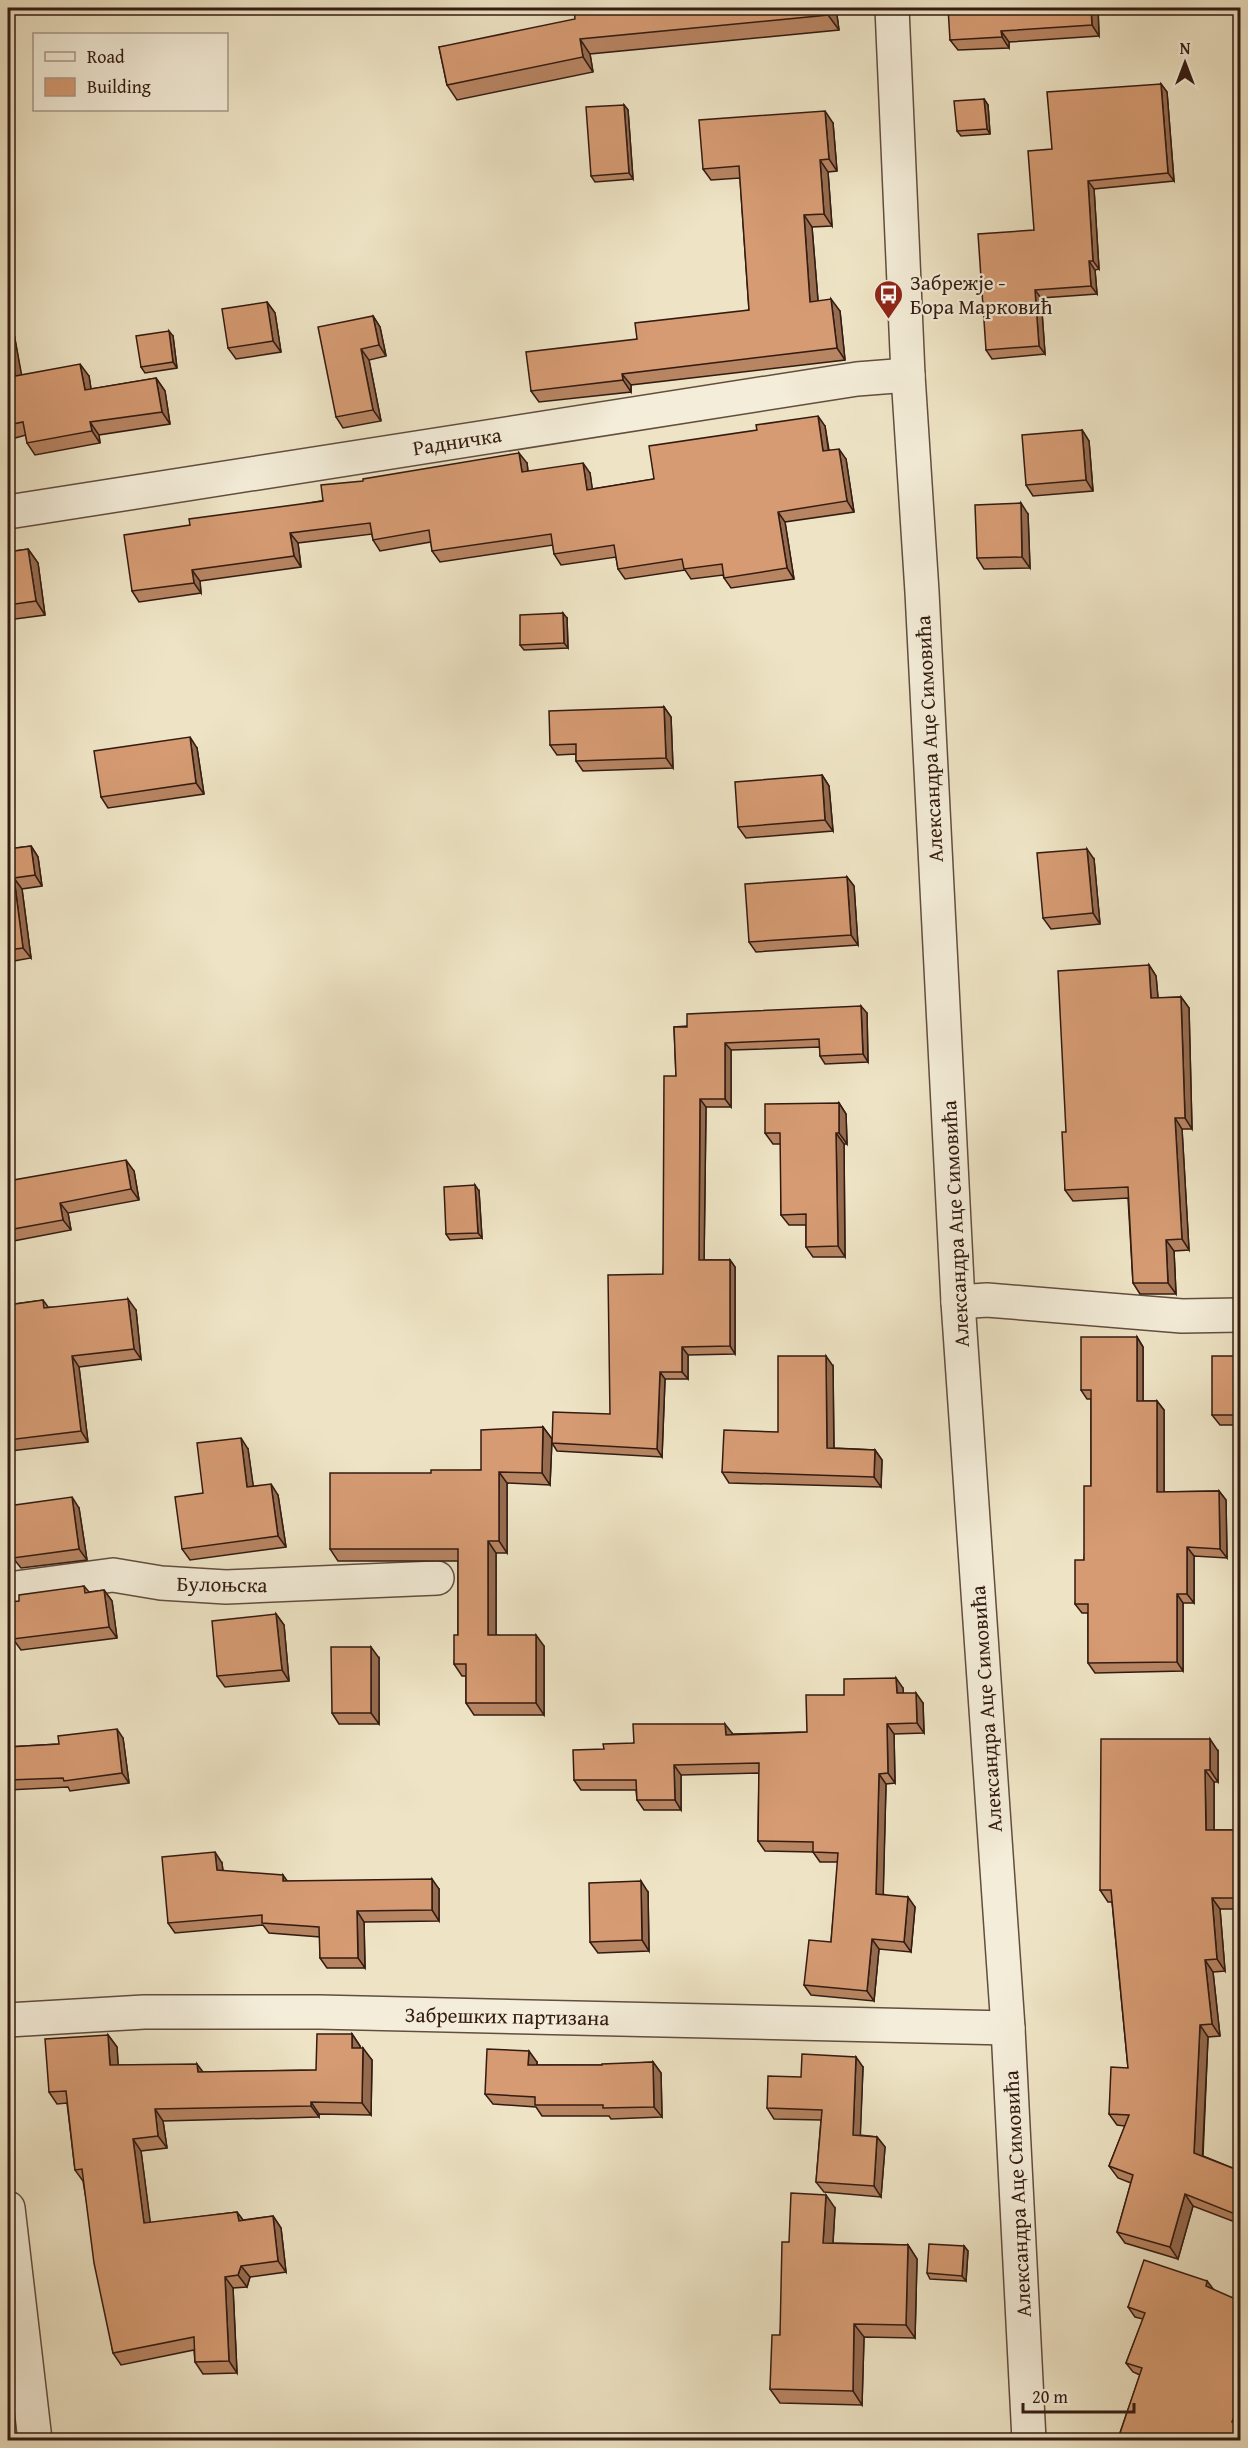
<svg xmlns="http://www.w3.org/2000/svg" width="1248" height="2448" font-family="'Gentium Book Plus',serif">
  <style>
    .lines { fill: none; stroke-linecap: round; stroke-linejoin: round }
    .minor-casing { stroke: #624d3f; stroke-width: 36 }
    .tertiary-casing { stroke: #624d3f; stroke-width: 36 }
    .minor { stroke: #f4edd9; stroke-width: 33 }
    .tertiary { stroke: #f4edd9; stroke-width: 33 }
    .wall { fill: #b88563; stroke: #331b12; stroke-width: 1.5 }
    .shaded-wall { fill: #966c50; stroke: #331b12; stroke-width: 1.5 }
    .building { fill: #d69b73; stroke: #331b12; stroke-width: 1.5 }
    .labels { text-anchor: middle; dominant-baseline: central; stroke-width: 4.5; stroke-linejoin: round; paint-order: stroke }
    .poi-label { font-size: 21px; fill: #331b12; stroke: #f4edd9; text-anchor: start }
    .street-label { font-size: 21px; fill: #331b12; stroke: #f4edd9 }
  </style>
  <rect width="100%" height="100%" fill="#eee4c5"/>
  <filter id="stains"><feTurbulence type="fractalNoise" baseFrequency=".00333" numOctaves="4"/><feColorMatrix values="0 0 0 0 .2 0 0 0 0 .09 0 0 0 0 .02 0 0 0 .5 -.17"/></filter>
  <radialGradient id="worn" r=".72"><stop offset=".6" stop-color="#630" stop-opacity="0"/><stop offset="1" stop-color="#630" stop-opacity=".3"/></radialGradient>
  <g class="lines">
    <defs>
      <g id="minor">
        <path d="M 8,512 L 857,379 L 908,375"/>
        <path d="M 958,1302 L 987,1300 L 1182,1316 L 1240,1315"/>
        <path d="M 8,1589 L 113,1575 L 161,1583 L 226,1587 L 437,1578"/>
        <path d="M 8,2020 L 144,2012 L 319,2012 L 1008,2028"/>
        <path d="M 8,2208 L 35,2440"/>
      </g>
      <path id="tertiary" d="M 892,8 L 908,375 L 922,592 L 958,1302 L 1008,2028 L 1029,2440"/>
    </defs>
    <!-- minor casing -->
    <use href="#minor" class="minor-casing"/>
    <!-- tertiary casing -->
    <use href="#tertiary" class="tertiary-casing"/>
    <!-- minor -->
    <use href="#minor" class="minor"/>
    <!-- tertiary -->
    <use href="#tertiary" class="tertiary"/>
  </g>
  <!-- wall -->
  <g class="wall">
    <path d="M 836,8 L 839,30 L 590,54 L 593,72 L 457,100 L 447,85 L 439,47 Z"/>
    <path d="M 1098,8 L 1099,36 L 1009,42 L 1009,48 L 958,50 L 950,40 Z"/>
    <path d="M 1161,84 L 1167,92 L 1174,181 L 1094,189 L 1099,269 L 1095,270 L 1097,294 L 1041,298 L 1045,354 L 992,359 L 986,350 L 1034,230 L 1052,149 Z"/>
    <path d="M 984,99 L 988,105 L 990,134 L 961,136 L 957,131 Z"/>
    <path d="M 624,105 L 628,110 L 633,179 L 595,182 L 591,176 Z"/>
    <path d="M 833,123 L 837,171 L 828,172 L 832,226 L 812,227 L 818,301 L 840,311 L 845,360 L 631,385 L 631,392 L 539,402 L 531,391 L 637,339 L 749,310 L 740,178 L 711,180 L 703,169 Z"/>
    <path d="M 267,302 L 275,313 L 281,352 L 236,359 L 228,348 Z"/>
    <path d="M 373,316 L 380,327 L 386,356 L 369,360 L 381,421 L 343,428 L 336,417 Z"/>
    <path d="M 8,321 L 13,328 L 21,375 L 89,376 L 91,389 L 156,378 L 165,391 L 170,424 L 99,435 L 100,443 L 35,455 L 27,443 L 26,435 L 8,440 Z"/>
    <path d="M 173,336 L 177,368 L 145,373 L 141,367 Z"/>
    <path d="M 825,426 L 829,450 L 846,459 L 854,512 L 785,522 L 794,579 L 731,588 L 724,578 L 723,575 L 691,579 L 685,570 L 625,579 L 618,569 L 616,557 L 561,565 L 554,554 L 553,545 L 440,562 L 432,551 L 431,542 L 380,551 L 373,540 L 372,534 L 298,543 L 301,567 L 200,581 L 201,593 L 139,602 L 132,591 L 190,525 L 527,463 L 528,471 L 590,473 L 592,489 L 654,479 Z"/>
    <path d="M 1082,430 L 1089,441 L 1093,491 L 1033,496 L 1026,485 Z"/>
    <path d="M 1028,514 L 1030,568 L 984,569 L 977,558 Z"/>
    <path d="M 28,549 L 38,563 L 45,615 L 8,620 L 8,552 Z"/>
    <path d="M 567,618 L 568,648 L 524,650 L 520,645 Z"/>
    <path d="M 664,707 L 671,717 L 673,768 L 583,771 L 576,761 L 576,754 L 557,755 L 550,745 Z"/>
    <path d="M 197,748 L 204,794 L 108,808 L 101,797 Z"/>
    <path d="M 822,775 L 829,786 L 833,831 L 746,838 L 738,827 Z"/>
    <path d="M 31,846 L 38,857 L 42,886 L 22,889 L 31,958 L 8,962 L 8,849 Z"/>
    <path d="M 1094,859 L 1100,924 L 1051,929 L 1043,918 Z"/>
    <path d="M 847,877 L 854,886 L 858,945 L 756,952 L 749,942 Z"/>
    <path d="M 1149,965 L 1156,976 L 1158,998 L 1181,997 L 1189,1008 L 1192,1129 L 1182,1129 L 1189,1250 L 1174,1251 L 1176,1294 L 1140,1294 L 1133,1283 L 1128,1198 L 1073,1201 L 1065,1190 L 1066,1132 Z"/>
    <path d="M 867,1013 L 868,1062 L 825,1064 L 820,1056 L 820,1047 L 731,1050 L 731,1107 L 706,1107 L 704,1260 L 730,1260 L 735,1267 L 735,1354 L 688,1355 L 688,1379 L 665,1379 L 662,1457 L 557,1451 L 552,1443 L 610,1414 L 663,1274 L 676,1076 L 674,1027 Z"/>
    <path d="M 839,1103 L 846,1114 L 847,1144 L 844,1144 L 845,1257 L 813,1257 L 806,1247 L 806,1225 L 789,1225 L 781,1215 L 781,1144 L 773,1144 L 765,1133 Z"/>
    <path d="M 134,1171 L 139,1200 L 68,1213 L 71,1230 L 8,1242 L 8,1181 Z"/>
    <path d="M 479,1191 L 482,1238 L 450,1240 L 446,1234 Z"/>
    <path d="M 43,1300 L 48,1307 L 136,1310 L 141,1359 L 79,1367 L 88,1442 L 10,1451 L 8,1448 L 8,1305 Z"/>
    <path d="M 1137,1337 L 1143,1347 L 1143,1401 L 1157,1401 L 1164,1410 L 1164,1492 L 1219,1491 L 1226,1500 L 1227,1558 L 1194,1556 L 1194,1603 L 1183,1603 L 1183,1671 L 1095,1673 L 1088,1663 L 1088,1613 L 1082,1613 L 1075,1604 L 1084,1560 L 1091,1486 L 1091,1399 L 1087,1399 L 1081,1390 Z"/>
    <path d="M 1240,1356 L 1240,1425 L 1220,1425 L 1212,1415 Z"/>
    <path d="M 833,1366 L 834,1448 L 875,1450 L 882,1460 L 881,1487 L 729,1483 L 722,1472 L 778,1432 Z"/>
    <path d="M 543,1427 L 552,1439 L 550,1485 L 507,1483 L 507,1553 L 496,1553 L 496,1635 L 544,1646 L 544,1715 L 474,1715 L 466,1703 L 466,1676 L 462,1676 L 454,1664 L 458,1635 L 458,1561 L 338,1561 L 330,1549 L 431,1473 L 481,1470 Z"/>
    <path d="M 248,1449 L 253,1486 L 278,1495 L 286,1547 L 190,1560 L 182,1549 L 203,1493 Z"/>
    <path d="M 79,1508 L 87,1560 L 21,1568 L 13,1558 Z"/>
    <path d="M 84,1586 L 89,1592 L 104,1590 L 112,1601 L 117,1638 L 21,1650 L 13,1639 L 19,1601 Z"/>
    <path d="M 276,1614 L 284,1625 L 289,1681 L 225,1687 L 217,1676 Z"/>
    <path d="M 379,1658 L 379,1724 L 339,1724 L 332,1713 Z"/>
    <path d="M 903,1688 L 903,1693 L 923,1703 L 924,1733 L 894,1734 L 895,1783 L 886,1784 L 883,1894 L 915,1907 L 911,1952 L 879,1949 L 874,2001 L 811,1995 L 804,1985 L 831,1942 L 838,1862 L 820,1862 L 813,1852 L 765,1851 L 758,1841 L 759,1773 L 681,1775 L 681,1810 L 644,1810 L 637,1800 L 636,1790 L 581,1790 L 574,1780 L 604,1749 L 634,1743 L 732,1733 L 732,1734 L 807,1732 L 844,1695 Z"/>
    <path d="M 123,1738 L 129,1783 L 70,1791 L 68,1787 L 8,1790 L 8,1747 L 59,1744 Z"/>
    <path d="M 1218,1751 L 1218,1782 L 1214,1782 L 1214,1830 L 1240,1830 L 1240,1909 L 1220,1909 L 1225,1971 L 1213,1972 L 1220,2036 L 1208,2037 L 1203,2156 L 1240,2171 L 1240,2224 L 1193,2206 L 1178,2259 L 1125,2243 L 1117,2232 L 1131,2183 L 1118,2178 L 1109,2166 L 1125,2126 L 1117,2125 L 1109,2114 L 1128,2068 L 1112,1902 L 1108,1902 L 1100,1890 Z"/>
    <path d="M 222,1863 L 223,1871 L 288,1881 L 439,1889 L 439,1921 L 364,1922 L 365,1968 L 327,1968 L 320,1958 L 320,1937 L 269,1933 L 263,1925 L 175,1933 L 168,1923 Z"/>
    <path d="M 648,1892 L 649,1951 L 598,1953 L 590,1942 Z"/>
    <path d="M 352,2034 L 360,2046 L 360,2048 L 372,2060 L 371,2115 L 319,2114 L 319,2117 L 163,2121 L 167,2148 L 141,2151 L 150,2223 L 237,2212 L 243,2220 L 273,2216 L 281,2228 L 286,2272 L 250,2277 L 247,2287 L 233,2288 L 237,2373 L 203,2374 L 195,2362 L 194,2350 L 121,2365 L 113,2353 L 83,2181 L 75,2170 L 67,2103 L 57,2104 L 49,2092 L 108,2035 L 117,2047 L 118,2065 L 203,2072 L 316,2070 Z"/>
    <path d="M 537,2062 L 537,2065 L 602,2065 L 653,2062 L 661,2073 L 662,2117 L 611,2119 L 609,2116 L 542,2116 L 536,2107 L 493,2104 L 485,2094 Z"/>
    <path d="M 863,2067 L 860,2135 L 877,2137 L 885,2147 L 881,2197 L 824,2192 L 816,2182 L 821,2120 L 774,2119 L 767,2108 L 801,2077 Z"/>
    <path d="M 835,2208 L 833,2243 L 908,2245 L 917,2259 L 915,2338 L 864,2337 L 862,2405 L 780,2403 L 770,2389 L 780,2335 L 789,2242 Z"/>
    <path d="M 964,2246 L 968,2251 L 966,2281 L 930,2279 L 927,2273 Z"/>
    <path d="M 1207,2281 L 1213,2289 L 1240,2440 L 1125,2440 L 1120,2433 L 1140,2375 L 1133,2372 L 1126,2363 L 1143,2319 L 1135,2317 L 1128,2307 Z"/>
  </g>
  <!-- shaded-wall -->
  <g class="shaded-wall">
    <path d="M 827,8 L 836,8 L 839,30 L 828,15 Z"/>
    <path d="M 1091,8 L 1098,8 L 1099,36 L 1092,25 Z"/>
    <path d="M 1001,31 L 1009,42 L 1009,48 L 1002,37 Z"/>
    <path d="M 580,39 L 590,54 L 593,72 L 583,57 Z"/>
    <path d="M 1161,84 L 1167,92 L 1174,181 L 1168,173 Z"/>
    <path d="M 984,99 L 988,105 L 990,134 L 987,129 Z"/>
    <path d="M 624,105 L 628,110 L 633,179 L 629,173 Z"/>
    <path d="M 825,111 L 833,123 L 837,171 L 829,159 Z"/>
    <path d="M 820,160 L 828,172 L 832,226 L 824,214 Z"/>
    <path d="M 1088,181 L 1094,189 L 1099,269 L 1093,261 Z"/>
    <path d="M 804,215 L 812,227 L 819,313 L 810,302 Z"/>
    <path d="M 1089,261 L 1095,270 L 1097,294 L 1091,286 Z"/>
    <path d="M 1035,290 L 1041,298 L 1045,354 L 1039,346 Z"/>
    <path d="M 831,299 L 840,311 L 845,360 L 837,348 Z"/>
    <path d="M 267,302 L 275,313 L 281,352 L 273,341 Z"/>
    <path d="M 373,316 L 380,327 L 386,356 L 379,345 Z"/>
    <path d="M 8,321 L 13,328 L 24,388 L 15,376 L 8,335 Z"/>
    <path d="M 169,331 L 173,336 L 177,368 L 173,362 Z"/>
    <path d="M 361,349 L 369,360 L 381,421 L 373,410 Z"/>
    <path d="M 80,364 L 89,376 L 93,402 L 85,390 Z"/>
    <path d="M 622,374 L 631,385 L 631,392 L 623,380 Z"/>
    <path d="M 156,378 L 165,391 L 170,424 L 162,412 Z"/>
    <path d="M 818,416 L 825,426 L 830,462 L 823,451 Z"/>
    <path d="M 90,422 L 99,435 L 100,443 L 92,431 Z"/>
    <path d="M 1082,430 L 1089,441 L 1093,491 L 1086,480 Z"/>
    <path d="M 839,449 L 846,459 L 854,512 L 847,501 Z"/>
    <path d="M 519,453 L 527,463 L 529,482 L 522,472 Z"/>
    <path d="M 583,463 L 590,473 L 594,500 L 587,490 Z"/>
    <path d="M 1021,503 L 1028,514 L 1030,568 L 1022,557 Z"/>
    <path d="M 778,512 L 785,522 L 794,579 L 787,568 Z"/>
    <path d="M 290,533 L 298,543 L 301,567 L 294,556 Z"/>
    <path d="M 28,549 L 38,563 L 45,615 L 36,601 Z"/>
    <path d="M 192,570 L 200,581 L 201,593 L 194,583 Z"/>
    <path d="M 563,613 L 567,618 L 568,648 L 564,643 Z"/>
    <path d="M 664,707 L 671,717 L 673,768 L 666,758 Z"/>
    <path d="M 190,737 L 197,748 L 204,794 L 196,783 Z"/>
    <path d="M 822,775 L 829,786 L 833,831 L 825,820 Z"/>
    <path d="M 31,846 L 38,857 L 42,886 L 35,875 Z"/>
    <path d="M 1087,849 L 1094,859 L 1100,924 L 1093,913 Z"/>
    <path d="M 847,877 L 854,886 L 858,945 L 851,935 Z"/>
    <path d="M 14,878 L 22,889 L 31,958 L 23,948 Z"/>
    <path d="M 1149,965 L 1156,976 L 1159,1009 L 1151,998 Z"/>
    <path d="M 1181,997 L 1189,1008 L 1192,1129 L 1185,1118 Z"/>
    <path d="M 861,1006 L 867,1013 L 868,1062 L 863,1054 Z"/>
    <path d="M 725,1043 L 731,1050 L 731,1107 L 725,1099 Z"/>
    <path d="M 700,1099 L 706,1107 L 704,1267 L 699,1260 Z"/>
    <path d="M 839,1103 L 846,1114 L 847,1144 L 839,1133 Z"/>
    <path d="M 1175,1118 L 1182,1129 L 1189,1250 L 1182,1239 Z"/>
    <path d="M 836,1133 L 844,1144 L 845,1257 L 838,1246 Z"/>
    <path d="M 126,1160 L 134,1171 L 139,1200 L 131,1189 Z"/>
    <path d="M 475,1185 L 479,1191 L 482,1238 L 478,1233 Z"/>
    <path d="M 60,1203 L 68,1213 L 71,1230 L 63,1220 Z"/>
    <path d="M 1166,1240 L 1174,1251 L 1176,1294 L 1168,1283 Z"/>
    <path d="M 730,1260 L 735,1267 L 735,1354 L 730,1346 Z"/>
    <path d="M 128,1299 L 136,1310 L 141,1359 L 134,1349 Z"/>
    <path d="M 1137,1337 L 1143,1347 L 1143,1410 L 1137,1401 Z"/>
    <path d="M 682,1347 L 688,1355 L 688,1379 L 682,1372 Z"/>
    <path d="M 72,1356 L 79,1367 L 88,1442 L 81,1431 Z"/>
    <path d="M 826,1356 L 833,1366 L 834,1458 L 827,1448 Z"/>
    <path d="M 660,1372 L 665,1379 L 662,1457 L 657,1449 Z"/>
    <path d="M 1157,1401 L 1164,1410 L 1164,1502 L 1157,1492 Z"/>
    <path d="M 543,1427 L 552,1439 L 550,1485 L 542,1473 Z"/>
    <path d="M 241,1438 L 248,1449 L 255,1498 L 247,1487 Z"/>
    <path d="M 875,1450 L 882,1460 L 881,1487 L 874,1477 Z"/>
    <path d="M 499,1472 L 507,1483 L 507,1553 L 499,1541 Z"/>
    <path d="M 271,1484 L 278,1495 L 286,1547 L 278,1536 Z"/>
    <path d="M 1219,1491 L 1226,1500 L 1227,1558 L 1220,1549 Z"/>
    <path d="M 72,1497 L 79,1508 L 87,1560 L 79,1549 Z"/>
    <path d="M 488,1541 L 496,1553 L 496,1647 L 488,1635 Z"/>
    <path d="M 1187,1547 L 1194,1556 L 1194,1603 L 1187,1594 Z"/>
    <path d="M 104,1590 L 112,1601 L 117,1638 L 109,1627 Z"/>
    <path d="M 1177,1594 L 1183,1603 L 1183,1671 L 1177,1662 Z"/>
    <path d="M 276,1614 L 284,1625 L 289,1681 L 282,1670 Z"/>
    <path d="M 536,1635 L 544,1646 L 544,1715 L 536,1703 Z"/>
    <path d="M 371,1647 L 379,1658 L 379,1724 L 371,1713 Z"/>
    <path d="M 896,1678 L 903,1688 L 904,1703 L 897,1693 Z"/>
    <path d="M 916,1693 L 923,1703 L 924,1733 L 917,1723 Z"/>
    <path d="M 725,1724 L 732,1733 L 733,1745 L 726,1735 Z"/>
    <path d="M 887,1724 L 894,1734 L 895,1783 L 888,1773 Z"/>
    <path d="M 117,1729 L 123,1738 L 129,1783 L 122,1773 Z"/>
    <path d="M 1210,1739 L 1218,1751 L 1218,1782 L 1210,1770 Z"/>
    <path d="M 674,1765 L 681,1775 L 681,1810 L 675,1800 Z"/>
    <path d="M 1205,1770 L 1214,1782 L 1214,1842 L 1206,1830 Z"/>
    <path d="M 879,1774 L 886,1784 L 883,1904 L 876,1894 Z"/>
    <path d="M 215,1852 L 222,1863 L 224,1881 L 217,1870 Z"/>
    <path d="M 283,1875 L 290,1885 L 283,1881 Z"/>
    <path d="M 432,1879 L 439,1889 L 439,1921 L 432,1910 Z"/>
    <path d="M 641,1881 L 648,1892 L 649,1951 L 642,1940 Z"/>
    <path d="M 908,1897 L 915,1907 L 911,1952 L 904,1942 Z"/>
    <path d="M 1212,1898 L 1220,1909 L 1225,1971 L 1217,1959 Z"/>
    <path d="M 357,1911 L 364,1922 L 365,1968 L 358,1958 Z"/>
    <path d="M 872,1939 L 879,1949 L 874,2001 L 867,1991 Z"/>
    <path d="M 1205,1960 L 1213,1972 L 1220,2036 L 1212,2024 Z"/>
    <path d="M 1200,2025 L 1208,2037 L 1202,2165 L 1194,2153 Z"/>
    <path d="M 352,2034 L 360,2046 L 360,2060 L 352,2048 Z"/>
    <path d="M 108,2035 L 117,2047 L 119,2077 L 110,2065 Z"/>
    <path d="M 363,2048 L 372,2060 L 371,2115 L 362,2103 Z"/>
    <path d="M 529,2051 L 537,2062 L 536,2075 L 528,2065 Z"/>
    <path d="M 856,2057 L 863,2067 L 860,2145 L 853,2135 Z"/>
    <path d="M 653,2062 L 661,2073 L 662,2117 L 654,2107 Z"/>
    <path d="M 197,2064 L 206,2076 L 198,2072 Z"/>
    <path d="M 311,2102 L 319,2114 L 319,2117 L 311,2106 Z"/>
    <path d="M 155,2109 L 163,2121 L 167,2148 L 158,2136 Z"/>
    <path d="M 877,2137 L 885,2147 L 881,2197 L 874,2186 Z"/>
    <path d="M 133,2139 L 141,2151 L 152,2235 L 144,2223 Z"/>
    <path d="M 1185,2194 L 1193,2206 L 1178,2259 L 1170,2247 Z"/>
    <path d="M 826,2195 L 835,2208 L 832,2257 L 823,2243 Z"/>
    <path d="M 237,2212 L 246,2224 L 239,2221 Z"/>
    <path d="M 273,2216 L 281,2228 L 286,2272 L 278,2261 Z"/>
    <path d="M 908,2245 L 917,2259 L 915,2338 L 906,2325 Z"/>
    <path d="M 964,2246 L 968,2251 L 966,2281 L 962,2276 Z"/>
    <path d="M 241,2266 L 250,2277 L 247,2287 L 238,2275 Z"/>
    <path d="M 225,2277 L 233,2288 L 237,2373 L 229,2361 Z"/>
    <path d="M 1207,2281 L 1214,2290 L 1206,2286 Z"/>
    <path d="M 854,2324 L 864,2337 L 862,2405 L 853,2391 Z"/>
    <path d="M 1240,2399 L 1240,2427 L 1232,2422 Z"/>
  </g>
  <!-- building -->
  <g class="building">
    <path d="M 574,8 L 827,8 L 828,15 L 580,39 L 583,57 L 447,85 L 439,47 L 575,19 Z"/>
    <path d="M 948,8 L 1091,8 L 1092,25 L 1001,31 L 1002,37 L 950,40 Z"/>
    <path d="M 1161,84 L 1168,173 L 1088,181 L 1093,261 L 1089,261 L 1091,286 L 1035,290 L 1039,346 L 986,350 L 978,234 L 1034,230 L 1028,151 L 1052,149 L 1047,92 Z"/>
    <path d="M 984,99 L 987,129 L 957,131 L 954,101 Z"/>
    <path d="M 624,105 L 629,173 L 591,176 L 586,107 Z"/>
    <path d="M 825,111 L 829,159 L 820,160 L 824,214 L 804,215 L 810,302 L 831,299 L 837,348 L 622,374 L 623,380 L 531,391 L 526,352 L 637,339 L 635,323 L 749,310 L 739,166 L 703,169 L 699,120 Z"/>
    <path d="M 267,302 L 273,341 L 228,348 L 222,309 Z"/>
    <path d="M 373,316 L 379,345 L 361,349 L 373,410 L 336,417 L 318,327 Z"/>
    <path d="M 169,331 L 173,362 L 141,367 L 136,336 Z"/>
    <path d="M 8,335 L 15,376 L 80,364 L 85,390 L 156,378 L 162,412 L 90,422 L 92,431 L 27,443 L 23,422 L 8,425 Z"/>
    <path d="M 818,416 L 823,451 L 839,449 L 847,501 L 778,512 L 787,568 L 724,578 L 722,564 L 684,569 L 682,559 L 618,569 L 614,545 L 554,554 L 551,534 L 432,551 L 429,530 L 373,540 L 370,523 L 290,533 L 294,556 L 192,570 L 194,583 L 132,591 L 124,535 L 190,525 L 189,519 L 323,501 L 321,485 L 363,481 L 363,479 L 519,453 L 522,472 L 583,463 L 587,490 L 654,479 L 649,446 L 757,430 L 756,425 Z"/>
    <path d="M 1082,430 L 1086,480 L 1026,485 L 1022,435 Z"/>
    <path d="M 1021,503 L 1022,557 L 977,558 L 975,505 Z"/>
    <path d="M 28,549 L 36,601 L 8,605 L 8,552 Z"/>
    <path d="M 563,613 L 564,643 L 520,645 L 520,615 Z"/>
    <path d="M 664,707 L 666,758 L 576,761 L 576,744 L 550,745 L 549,711 Z"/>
    <path d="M 190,737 L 196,783 L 101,797 L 94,751 Z"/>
    <path d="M 822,775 L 825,820 L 738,827 L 735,782 Z"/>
    <path d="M 31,846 L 35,875 L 14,878 L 23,948 L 8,950 L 8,849 Z"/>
    <path d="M 1087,849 L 1093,913 L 1043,918 L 1037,853 Z"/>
    <path d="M 847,877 L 851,935 L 749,942 L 745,884 Z"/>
    <path d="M 1149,965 L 1151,998 L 1181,997 L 1185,1118 L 1175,1118 L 1182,1239 L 1166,1240 L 1168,1283 L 1133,1283 L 1128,1187 L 1065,1190 L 1062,1132 L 1066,1132 L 1058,971 Z"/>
    <path d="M 861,1006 L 863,1054 L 820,1056 L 819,1039 L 725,1043 L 725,1099 L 700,1099 L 699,1260 L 730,1260 L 730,1346 L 682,1347 L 682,1372 L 660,1372 L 657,1449 L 552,1443 L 553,1412 L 610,1414 L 608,1275 L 663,1274 L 664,1076 L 676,1076 L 674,1027 L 687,1027 L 687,1014 Z"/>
    <path d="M 839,1103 L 839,1133 L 836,1133 L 838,1246 L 806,1247 L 806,1214 L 781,1215 L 780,1133 L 765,1133 L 765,1104 Z"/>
    <path d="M 126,1160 L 131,1189 L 60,1203 L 63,1220 L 8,1230 L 8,1181 Z"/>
    <path d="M 475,1185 L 478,1233 L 446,1234 L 444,1187 Z"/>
    <path d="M 128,1299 L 134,1349 L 72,1356 L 81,1431 L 8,1440 L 8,1305 L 43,1300 L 44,1308 Z"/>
    <path d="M 1081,1337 L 1137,1337 L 1137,1401 L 1157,1401 L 1157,1492 L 1219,1491 L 1220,1549 L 1187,1547 L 1187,1594 L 1177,1594 L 1177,1662 L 1088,1663 L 1088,1604 L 1075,1604 L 1075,1560 L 1084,1560 L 1084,1486 L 1091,1486 L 1091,1390 L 1081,1390 Z"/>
    <path d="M 778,1356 L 826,1356 L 827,1448 L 875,1450 L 874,1477 L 722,1472 L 724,1430 L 778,1432 Z"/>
    <rect x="1212" y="1356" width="28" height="59"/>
    <path d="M 543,1427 L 542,1473 L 499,1472 L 499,1541 L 488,1541 L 488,1635 L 536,1635 L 536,1703 L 466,1703 L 466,1664 L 454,1664 L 454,1635 L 458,1635 L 458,1549 L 330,1549 L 330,1473 L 431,1473 L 431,1470 L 481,1470 L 481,1430 Z"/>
    <path d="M 241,1438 L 247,1487 L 271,1484 L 278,1536 L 182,1549 L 175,1497 L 203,1493 L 197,1443 Z"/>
    <path d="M 72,1497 L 79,1549 L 13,1558 L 8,1518 L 8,1506 Z"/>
    <path d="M 84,1586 L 85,1593 L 104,1590 L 109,1627 L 13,1639 L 9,1602 L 19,1601 L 19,1595 Z"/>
    <path d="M 276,1614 L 282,1670 L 217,1676 L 212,1621 Z"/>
    <path d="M 331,1647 L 371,1647 L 371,1713 L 332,1713 Z"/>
    <path d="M 896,1678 L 897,1693 L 916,1693 L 917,1723 L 887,1724 L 888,1773 L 879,1774 L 876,1894 L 908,1897 L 904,1942 L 872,1939 L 867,1991 L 804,1985 L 809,1940 L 831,1942 L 838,1853 L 813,1852 L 813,1842 L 758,1841 L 759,1763 L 674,1765 L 675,1800 L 637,1800 L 636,1780 L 574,1780 L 573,1750 L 604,1749 L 603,1744 L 634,1743 L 633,1724 L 725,1724 L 726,1735 L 807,1732 L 806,1695 L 844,1695 L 844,1679 Z"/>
    <path d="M 117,1729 L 122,1773 L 64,1781 L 63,1778 L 8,1780 L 8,1747 L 59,1744 L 58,1736 Z"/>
    <path d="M 1101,1739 L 1210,1739 L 1210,1770 L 1205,1770 L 1206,1830 L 1240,1830 L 1240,1898 L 1212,1898 L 1217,1959 L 1205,1960 L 1212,2024 L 1200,2025 L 1194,2153 L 1240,2171 L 1240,2216 L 1185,2194 L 1170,2247 L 1117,2232 L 1133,2175 L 1109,2166 L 1129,2115 L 1109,2114 L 1111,2067 L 1128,2068 L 1111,1890 L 1100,1890 Z"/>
    <path d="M 215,1852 L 217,1870 L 283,1875 L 283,1881 L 432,1879 L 432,1910 L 357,1911 L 358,1958 L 320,1958 L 319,1927 L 262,1923 L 262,1915 L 168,1923 L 162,1857 Z"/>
    <path d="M 641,1881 L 642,1940 L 590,1942 L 589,1883 Z"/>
    <path d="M 317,2034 L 352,2034 L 352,2048 L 363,2048 L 362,2103 L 311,2102 L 311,2106 L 155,2109 L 158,2136 L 133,2139 L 144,2223 L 237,2212 L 239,2221 L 273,2216 L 278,2261 L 241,2266 L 238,2275 L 225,2277 L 229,2361 L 195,2362 L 194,2337 L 113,2353 L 94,2263 L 82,2169 L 75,2170 L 66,2091 L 49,2092 L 45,2039 L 108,2035 L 110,2065 L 197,2064 L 198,2072 L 316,2070 Z"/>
    <path d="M 487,2049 L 529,2051 L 528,2065 L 602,2065 L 602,2064 L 653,2062 L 654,2107 L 603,2108 L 603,2105 L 535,2105 L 535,2097 L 485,2094 Z"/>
    <path d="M 802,2054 L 856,2057 L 853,2135 L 877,2137 L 874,2186 L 816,2182 L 822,2110 L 767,2108 L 768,2076 L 801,2077 Z"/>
    <path d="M 791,2193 L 826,2195 L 823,2243 L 908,2245 L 906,2325 L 854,2324 L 853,2391 L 770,2389 L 772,2335 L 780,2335 L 782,2242 L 789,2242 Z"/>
    <path d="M 929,2244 L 964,2246 L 962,2276 L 927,2273 Z"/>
    <path d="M 1144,2260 L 1207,2281 L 1206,2286 L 1240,2301 L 1240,2399 L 1232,2422 L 1240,2425 L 1240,2438 L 1239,2440 L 1141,2440 L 1120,2433 L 1142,2368 L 1126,2363 L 1145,2313 L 1128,2307 Z"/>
  </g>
  <!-- icons -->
  <defs>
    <symbol id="bus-pin" viewBox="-11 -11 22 30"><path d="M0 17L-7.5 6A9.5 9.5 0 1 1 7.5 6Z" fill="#8f2418" stroke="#f4edd9"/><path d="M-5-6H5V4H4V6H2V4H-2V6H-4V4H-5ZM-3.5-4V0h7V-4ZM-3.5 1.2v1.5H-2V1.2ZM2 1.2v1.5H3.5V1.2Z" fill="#fff"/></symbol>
  </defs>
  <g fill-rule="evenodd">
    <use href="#bus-pin" x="872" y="278" width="33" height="45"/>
  </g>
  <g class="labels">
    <!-- poi labels -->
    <g class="poi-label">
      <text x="910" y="282">Забрежје -<tspan x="910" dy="24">Бора Марковић</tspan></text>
    </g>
    <!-- street labels -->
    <g class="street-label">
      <text transform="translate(457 441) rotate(-9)">Радничка</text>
      <text transform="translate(929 739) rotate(-93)">Александра Аце Симовића</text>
      <text transform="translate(955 1224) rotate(-93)">Александра Аце Симовића</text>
      <text transform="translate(222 1584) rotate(1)">Булоњска</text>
      <text transform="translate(986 1709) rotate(-94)">Александра Аце Симовића</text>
      <text transform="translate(507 2016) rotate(1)">Забрешких партизана</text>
      <text transform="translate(1017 2194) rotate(-93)">Александра Аце Симовића</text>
    </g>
  </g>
  <!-- margin -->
  <rect width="1248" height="2448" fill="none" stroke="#eee4c5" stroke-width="30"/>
  <rect x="9" y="9" width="1230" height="2430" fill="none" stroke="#331b12" stroke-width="3"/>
  <rect x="15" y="15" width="1218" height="2418" fill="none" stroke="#331b12" stroke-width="1.5"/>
  <!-- legend -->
  <rect x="33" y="33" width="195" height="78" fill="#f4edd9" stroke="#a79989" stroke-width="1.5"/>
  <rect x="45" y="52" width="30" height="9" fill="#f4edd9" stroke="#a79989" stroke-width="1.5"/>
  <text x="87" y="63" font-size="18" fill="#331b12">Road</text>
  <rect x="45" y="78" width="30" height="18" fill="#d69b73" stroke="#a79989" stroke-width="1.5"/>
  <text x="87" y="93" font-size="18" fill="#331b12">Building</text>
  <!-- north arrow -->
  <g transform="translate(1185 63)" stroke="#f4edd9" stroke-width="4.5" paint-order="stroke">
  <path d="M0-4.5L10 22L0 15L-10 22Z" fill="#331b12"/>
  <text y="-9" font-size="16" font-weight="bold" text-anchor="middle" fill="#331b12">N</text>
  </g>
  <!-- scale -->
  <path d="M1023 2403v9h111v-9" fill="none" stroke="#331b12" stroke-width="3"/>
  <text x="1032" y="2403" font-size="18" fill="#331b12" stroke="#f4edd9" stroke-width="4.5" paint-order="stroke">20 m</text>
  <rect width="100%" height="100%" filter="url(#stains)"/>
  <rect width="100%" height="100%" fill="url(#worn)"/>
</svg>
